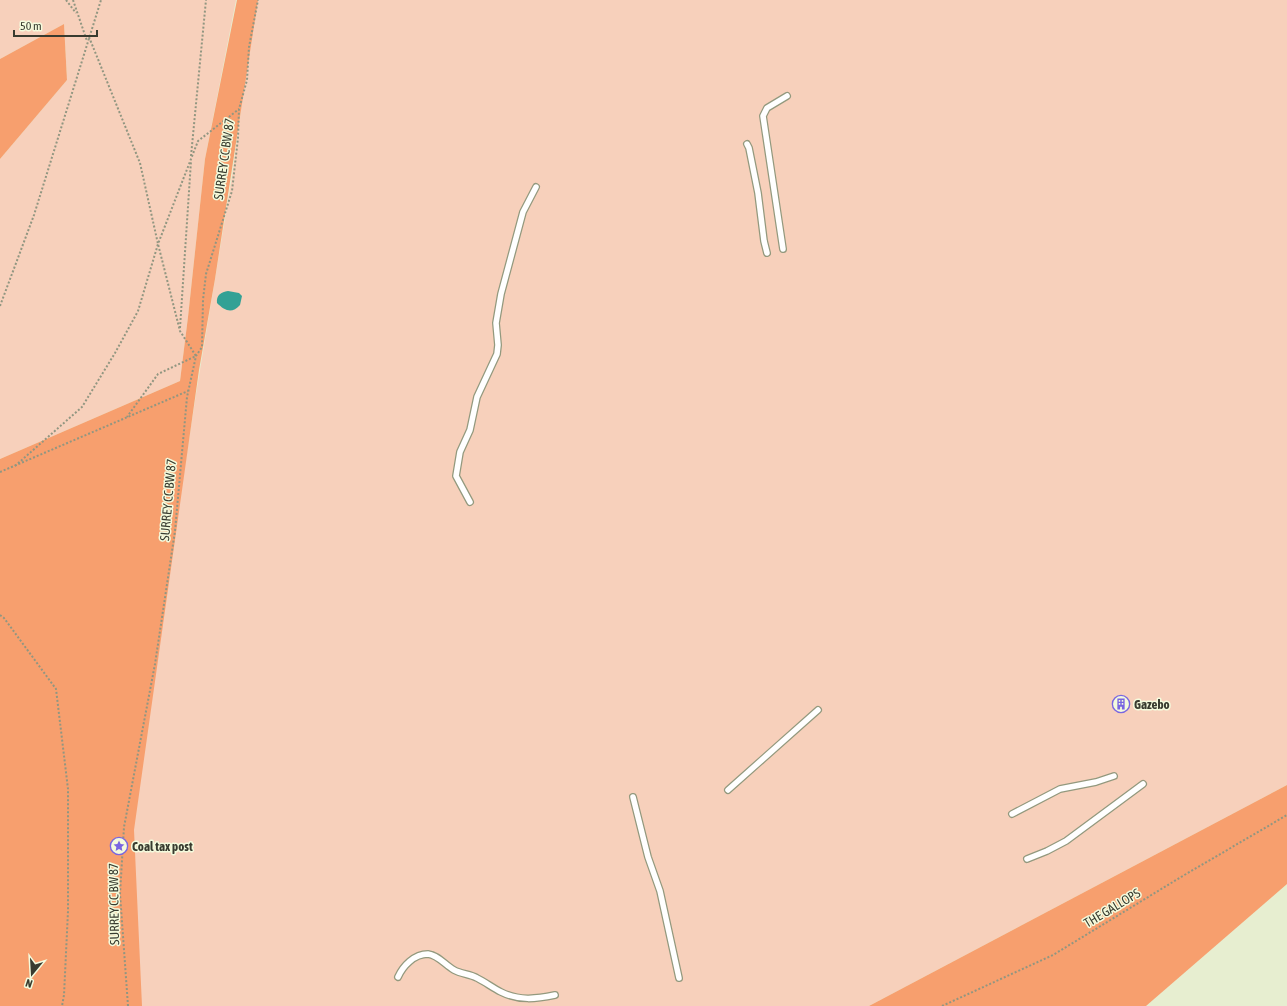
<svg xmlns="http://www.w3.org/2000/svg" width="1287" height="1006" font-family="'Asap Condensed',sans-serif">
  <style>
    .green { fill: #f7d0bb }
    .forest { fill: #f79f6e }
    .water { fill: #33a195 }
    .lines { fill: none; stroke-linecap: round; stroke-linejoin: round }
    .service-casing { stroke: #93997e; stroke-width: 8 }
    .path { stroke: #919681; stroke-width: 2; stroke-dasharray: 2 2; stroke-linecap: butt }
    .service { stroke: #fff; stroke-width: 5.5 }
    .labels { text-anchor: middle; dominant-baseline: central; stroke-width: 3; stroke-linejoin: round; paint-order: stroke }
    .street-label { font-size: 13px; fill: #383b2f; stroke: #f4fbdd }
    .poi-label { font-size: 13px; font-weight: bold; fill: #383b2f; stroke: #f4fbdd; text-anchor: start }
  </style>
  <rect width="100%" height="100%" fill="#e7eed0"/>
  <!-- green -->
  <g class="green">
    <path d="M 0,0 L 236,0 L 205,159 L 188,317 L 180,381 L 0,459 L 0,159 L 67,80 L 64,24 L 0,59 Z"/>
    <path d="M 256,0 L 1287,0 L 1287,785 L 869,1006 L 140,1006 L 129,831 L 196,394 L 233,170 L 252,26 Z"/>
  </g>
  <!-- forest -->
  <g class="forest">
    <path d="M 237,0 L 258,0 L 215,279 L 199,370 L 134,830 L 142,1006 L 0,1006 L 0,459 L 180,381 L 188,317 L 205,159 Z"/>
    <path d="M 64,24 L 67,80 L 0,159 L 0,59 Z"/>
    <path d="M 1287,785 L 1287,884 L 1146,1006 L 869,1006 Z"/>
  </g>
  <!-- water -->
  <path class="water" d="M 228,291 L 239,293 L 242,296 L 240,305 C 232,314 225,311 217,303 C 216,295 221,292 228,291 Z"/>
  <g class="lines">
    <defs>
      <g id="service">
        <path d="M 747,144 L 749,148 L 758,193 L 764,241 L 767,253"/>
        <path d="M 783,249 L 763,116 L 767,108 L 787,96"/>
        <path d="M 470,502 L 456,476 L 460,452 L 470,430 L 477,397 L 497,354 L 498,345 L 496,323 L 501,294 L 523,212 L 536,187"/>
        <path d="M 728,790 L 818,710"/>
        <path d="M 633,797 L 648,857 L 660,891 L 679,978"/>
        <path d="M 1012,814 L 1060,789 L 1096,782 L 1114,776"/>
        <path d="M 1027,859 L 1047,851 L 1066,841 L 1143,784"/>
        <path d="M 398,977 C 403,966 414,954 428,954 C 438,955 445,965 454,970 C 461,974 470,974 477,978 C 485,982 493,988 501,992 C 519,1001 536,999 555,995"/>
      </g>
    </defs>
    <!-- service casing -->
    <use href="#service" class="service-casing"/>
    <!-- path -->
    <g class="path">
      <path d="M 66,0 L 76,13"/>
      <path d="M 73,0 L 87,41"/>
      <path d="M 89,37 L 140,163 L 158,244 L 180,331 L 196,356 L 158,374 L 127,417"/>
      <path d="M 191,156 L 206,0"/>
      <path d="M 0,306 L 34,215 L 101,0"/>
      <path d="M 180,328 L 191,161"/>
      <path d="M 15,466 L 82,407 L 115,353 L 138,311 L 158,244 L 198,141 L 239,109"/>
      <path d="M 0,472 L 188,391"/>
      <path d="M 0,615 L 4,618 L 56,689 L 68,789 L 68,911 L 64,995 L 62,1006"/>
      <path d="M 128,1006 L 120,894 L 124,827 L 155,664 L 175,531 L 187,397 L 196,356 L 202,347 L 203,300 L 206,274 L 232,191 L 238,138 L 239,109 L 247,80 L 249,47 L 258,0"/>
      <path d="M 942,1006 L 1053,955 L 1181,877 L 1287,815"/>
    </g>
    <!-- service -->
    <use href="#service" class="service"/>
  </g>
  <!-- icons -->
  <defs>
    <symbol id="building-ring" viewBox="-11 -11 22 22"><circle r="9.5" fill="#f4fbdd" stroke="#7966e1" stroke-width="1.5"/><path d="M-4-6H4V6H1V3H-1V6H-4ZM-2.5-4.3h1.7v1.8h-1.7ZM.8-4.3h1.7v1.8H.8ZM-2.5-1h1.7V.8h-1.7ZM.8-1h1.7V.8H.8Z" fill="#7966e1"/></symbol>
    <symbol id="sight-ring" viewBox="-11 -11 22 22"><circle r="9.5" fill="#f4fbdd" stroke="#7966e1" stroke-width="1.5"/><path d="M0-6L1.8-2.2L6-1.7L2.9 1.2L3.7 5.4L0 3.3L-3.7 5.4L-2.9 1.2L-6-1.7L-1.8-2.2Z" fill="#7966e1"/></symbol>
  </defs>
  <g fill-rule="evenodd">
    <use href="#building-ring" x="1111" y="694" width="20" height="20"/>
    <use href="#sight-ring" x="109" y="836" width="20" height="20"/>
  </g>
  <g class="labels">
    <!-- street labels -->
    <g class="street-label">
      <text transform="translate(224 159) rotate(-82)">SURREY CC BW 87</text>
      <text transform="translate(168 500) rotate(-85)">SURREY CC BW 87</text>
      <text transform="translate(114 904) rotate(-91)">SURREY CC BW 87</text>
      <text transform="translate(1112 908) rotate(-31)">THE GALLOPS</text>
    </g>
    <!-- poi labels -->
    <g class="poi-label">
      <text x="1134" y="704">Gazebo</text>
      <text x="132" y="846">Coal tax post</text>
    </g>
  </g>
  <!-- north arrow -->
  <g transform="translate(32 974) rotate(198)" stroke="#f4fbdd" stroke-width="3" paint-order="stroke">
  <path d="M0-3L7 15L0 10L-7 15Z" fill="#383b2f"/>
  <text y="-6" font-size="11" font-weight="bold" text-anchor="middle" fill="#383b2f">N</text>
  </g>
  <!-- scale -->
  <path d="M14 30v6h83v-6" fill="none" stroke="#383b2f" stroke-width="2"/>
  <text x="20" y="30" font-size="12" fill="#383b2f" stroke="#f4fbdd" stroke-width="3" paint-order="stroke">50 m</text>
</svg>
